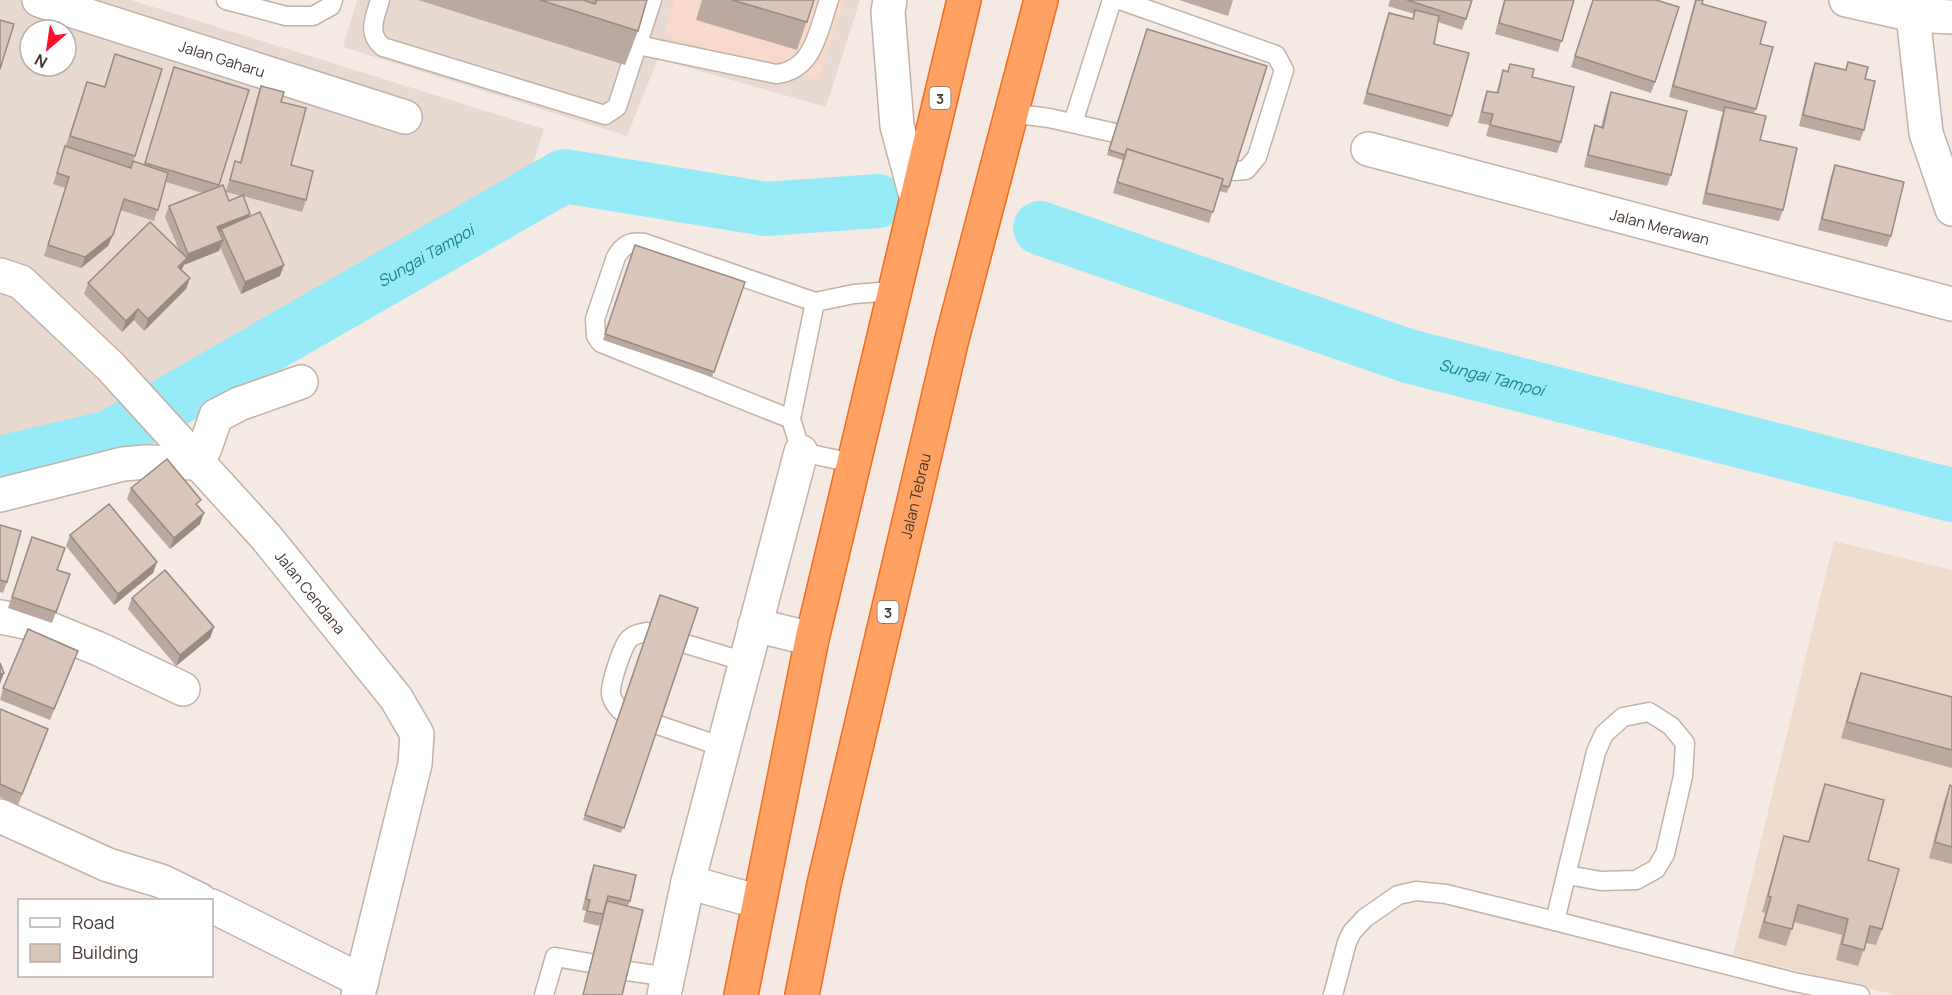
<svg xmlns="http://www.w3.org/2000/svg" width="1952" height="995" font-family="Manrope,sans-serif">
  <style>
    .residential { fill: #e8dad0; fill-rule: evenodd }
    .commercial { fill: #f9d9cb }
    .education { fill: #efdbcb }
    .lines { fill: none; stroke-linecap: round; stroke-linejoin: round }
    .river { stroke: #97ebf8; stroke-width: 54 }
    .lane-casing { stroke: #c3b2a8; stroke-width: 21 }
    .street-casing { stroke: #c3b2a8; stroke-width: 36 }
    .highway-casing { stroke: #ef6c21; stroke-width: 36 }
    .lane { stroke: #fff; stroke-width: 18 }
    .street { stroke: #fff; stroke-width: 33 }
    .highway { stroke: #ffa163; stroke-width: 33 }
    .wall { fill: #bba9a0; fill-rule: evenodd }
    .shaded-wall { fill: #998a82 }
    .building { fill: #dac5ba; stroke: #998a82; stroke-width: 1.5 }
    .labels { text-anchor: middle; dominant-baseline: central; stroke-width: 4.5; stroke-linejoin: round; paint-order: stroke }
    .shield { fill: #fff; stroke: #7e7470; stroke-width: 1.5 }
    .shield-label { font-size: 14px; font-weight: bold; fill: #463932 }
    .street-label { font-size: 15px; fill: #463932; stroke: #fff }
    .water-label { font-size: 16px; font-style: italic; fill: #1c8093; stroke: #fff }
  </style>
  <rect width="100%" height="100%" fill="#f4eae3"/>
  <!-- residential -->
  <g class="residential">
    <path d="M 0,0 L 131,0 L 544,129 L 532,167 L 97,426 L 0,449 ZM 30,30 L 66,30 L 66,66 L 30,66 Z"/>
    <path d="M 357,0 L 860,0 L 826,107 L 658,59 L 627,136 L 343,47 Z"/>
  </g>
  <!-- commercial -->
  <path class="commercial" d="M 675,0 L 845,0 L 818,80 L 664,36 Z"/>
  <!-- education -->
  <path class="education" d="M 1834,541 L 1952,570 L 1952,995 L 1896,995 L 1733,955 Z"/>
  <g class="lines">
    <!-- river -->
    <g class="river">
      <path id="s1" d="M 1040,228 L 1408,356 L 1952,495"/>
      <path id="s2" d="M 0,463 L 110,437 L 564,176 L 766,209 L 878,201"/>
    </g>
    <defs>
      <g id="lane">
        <path d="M 226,0 L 286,16 L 313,16 L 331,6 L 333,0"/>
        <path d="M 380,0 C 375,18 366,33 383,47 L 605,115 L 617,107 L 652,0"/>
        <path d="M 1120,0 L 1276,55 L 1284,70 L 1257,157 L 1246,170 L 1234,171"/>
        <path d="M 638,45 L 776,74 C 814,70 818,31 829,0"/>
        <path d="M 1011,113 L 1049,118 L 1115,133"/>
        <path d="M 1073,123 L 1112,0"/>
        <path d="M 815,302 L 791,419 L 801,452 L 853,463"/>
        <path d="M 791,419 L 601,343 L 596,336 L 595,319 L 616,257 C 623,245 630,241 644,243 L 815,302 L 854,294 L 893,291"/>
        <path d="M 686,644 L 746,662"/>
        <path d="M 621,711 C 616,706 612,701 611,694 C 610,684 622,647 629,639 C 634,634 641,633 647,632"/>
        <path d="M 658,725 L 723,747"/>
        <path d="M 1555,921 L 1794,982 L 1860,995"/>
        <path d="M 628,971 L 668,977"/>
        <path d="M 544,995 L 555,957 L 590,963"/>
        <path d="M 1333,995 L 1347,942 L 1352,932 L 1365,918 L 1398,895 L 1416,891 L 1446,894 L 1555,921 L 1596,752 L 1604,734 L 1623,717 L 1649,712 L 1671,726 L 1685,743 L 1683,776 L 1665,854 L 1656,869 L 1636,880 L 1601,881 L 1567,875"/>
      </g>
      <g id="street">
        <path id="s3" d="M 39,0 L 405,117"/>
        <path d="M 890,0 L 888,12 L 897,126 L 916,196"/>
        <path d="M 1846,0 L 1913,15 L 1952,17"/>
        <path d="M 1913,15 L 1926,133 L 1952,209"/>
        <path id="s4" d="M 1368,149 L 1952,304"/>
        <path id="s5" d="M 0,275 L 21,282 L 111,367 L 266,537 L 396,698 L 417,734 L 415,764 L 358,995"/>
        <path d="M 0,495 L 123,464 L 146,462 L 197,463 L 205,448 L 216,416 L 239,404 L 301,382"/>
        <path d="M 0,617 L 40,625 L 99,649 L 183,689"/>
        <path d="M 755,625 L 812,639"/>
        <path d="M 0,816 L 108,865 L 161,881 L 200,900"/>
        <path d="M 688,882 L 759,902"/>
        <path d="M 212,906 L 362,981"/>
        <path d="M 664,995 L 688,882 L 801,452"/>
      </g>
      <g id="highway">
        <path d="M 741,995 L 812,639 L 964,0"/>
        <path id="s6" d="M 802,995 L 824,884 L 952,339 L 1041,0"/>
      </g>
    </defs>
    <!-- lane casing -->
    <use href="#lane" class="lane-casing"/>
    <!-- street casing -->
    <use href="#street" class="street-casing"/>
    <!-- highway casing -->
    <use href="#highway" class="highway-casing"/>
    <!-- lane -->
    <use href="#lane" class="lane"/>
    <!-- street -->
    <use href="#street" class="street"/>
    <!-- highway -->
    <use href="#highway" class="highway"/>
  </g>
  <!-- wall -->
  <g class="wall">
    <path d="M 418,0 L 647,0 L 638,31 L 625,65 Z"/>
    <path d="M 702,0 L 814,0 L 797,50 L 696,20 Z"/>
    <path d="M 1179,0 L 1233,0 L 1228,16 Z"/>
    <path d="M 1390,0 L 1472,0 L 1462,30 L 1438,22 L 1434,44 L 1452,116 L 1448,127 L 1363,104 L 1385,24 L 1389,13 L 1412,19 L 1414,14 L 1388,6 Z"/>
    <path d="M 1504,0 L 1574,0 L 1558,52 L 1495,34 Z"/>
    <path d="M 1593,0 L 1655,82 L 1651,93 L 1571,67 Z"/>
    <path d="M 1695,0 L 1703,0 L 1702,4 L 1756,109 L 1754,113 L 1760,140 L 1783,210 L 1779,221 L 1702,204 L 1721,118 L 1723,112 L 1669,97 Z"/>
    <path d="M 1147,29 L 1267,66 L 1227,193 L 1219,191 L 1209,223 L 1113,193 L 1123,160 L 1107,155 Z"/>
    <path d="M 115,54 L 162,69 L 133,161 L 144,165 L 174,67 L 219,186 L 226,191 L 235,161 L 240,162 L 257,97 L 261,86 L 281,102 L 291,165 L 306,200 L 302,212 L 243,196 L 249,217 L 280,276 L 241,294 L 220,247 L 219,251 L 184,264 L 182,270 L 190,278 L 186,289 L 144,331 L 134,320 L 122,332 L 84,294 L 88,283 L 179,250 L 165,217 L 169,206 L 203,193 L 166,182 L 154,221 L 120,210 L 108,246 L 81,268 L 44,256 L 65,188 L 53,184 L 83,93 L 87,82 L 104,87 ZM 226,192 L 241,196 L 229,201 Z"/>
    <path d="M 1848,62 L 1865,79 L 1864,130 L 1860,141 L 1799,126 L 1811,74 L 1815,63 L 1845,70 Z"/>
    <path d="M 1510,64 L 1532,77 L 1561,142 L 1557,153 L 1486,136 L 1489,125 L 1478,123 L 1483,102 L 1487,91 L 1496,93 L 1503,70 L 1507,72 Z"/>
    <path d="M 1611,92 L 1671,175 L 1667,186 L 1584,167 L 1591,136 L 1595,125 L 1601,127 L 1607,104 Z"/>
    <path d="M 1835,165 L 1891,236 L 1887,247 L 1818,230 L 1831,176 Z"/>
    <path d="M 635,245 L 745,282 L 712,377 L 603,340 Z"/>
    <path d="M 131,488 L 198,506 L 200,524 L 170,549 L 127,499 Z"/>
    <path d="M 0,525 L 7,582 L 3,593 L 0,592 Z"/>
    <path d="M 70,535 L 153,573 L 114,605 L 66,546 Z"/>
    <path d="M 32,537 L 57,570 L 70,574 L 52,623 L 8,608 Z"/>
    <path d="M 660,595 L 698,608 L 621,833 L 583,820 Z"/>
    <path d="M 132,598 L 214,627 L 210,638 L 176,666 L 128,609 Z"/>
    <path d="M 74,662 L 50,720 L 0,700 L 3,688 Z"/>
    <path d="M 1861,673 L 1952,697 L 1952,768 L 1841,738 L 1855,689 Z"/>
    <path d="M 0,709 L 44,740 L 18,805 L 0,797 Z"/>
    <path d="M 1825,784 L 1868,860 L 1882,929 L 1876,945 L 1866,943 L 1858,966 L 1836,960 L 1842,935 L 1794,922 L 1786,946 L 1758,938 L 1765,913 L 1762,912 L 1779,852 L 1784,836 L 1808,842 L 1819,800 Z"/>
    <path d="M 1950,785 L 1952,786 L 1952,864 L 1929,858 L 1944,802 Z"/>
    <path d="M 594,865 L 630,901 L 628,906 L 622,995 L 583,995 L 600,924 L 599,926 L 583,922 L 586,911 L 582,910 L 590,876 Z"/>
  </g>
  <!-- shaded-wall -->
  <g class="shaded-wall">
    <path d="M 250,214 L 246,225 L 221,229 L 219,236 L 217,227 Z"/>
    <path d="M 113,235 L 108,246 L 81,268 L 85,257 Z"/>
    <path d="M 223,240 L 219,251 L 184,265 L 188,254 Z"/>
    <path d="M 187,258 L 182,269 L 174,278 L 178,267 Z"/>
    <path d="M 284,265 L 280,276 L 241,294 L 245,282 Z"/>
    <path d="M 190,278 L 186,289 L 144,331 L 148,319 Z"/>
    <path d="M 138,309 L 134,320 L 122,332 L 126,321 Z"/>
    <path d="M 204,513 L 200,524 L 170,549 L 174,538 Z"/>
    <path d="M 157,562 L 153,573 L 114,605 L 118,594 Z"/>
    <path d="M 214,627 L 210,638 L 176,666 L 180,655 Z"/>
    <path d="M 4,673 L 0,684 L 0,674 Z"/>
  </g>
  <!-- building -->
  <g class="building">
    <path d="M 540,0 L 583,0 L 595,4 L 597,0 L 647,0 L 638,31 Z"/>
    <path d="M 732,0 L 814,0 L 807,22 Z"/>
    <path d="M 1407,0 L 1472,0 L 1466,19 Z"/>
    <path d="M 1505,0 L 1574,0 L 1562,41 L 1499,23 Z"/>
    <path d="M 1593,0 L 1656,0 L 1679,7 L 1655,82 L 1575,56 Z"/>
    <path d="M 1696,0 L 1703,0 L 1702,4 L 1766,22 L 1760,44 L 1773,47 L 1756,109 L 1673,86 Z"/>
    <path d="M 1415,10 L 1439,16 L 1434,44 L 1469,53 L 1452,116 L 1367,93 L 1389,13 L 1413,19 Z"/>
    <path d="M 0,20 L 14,24 L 0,69 Z"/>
    <path d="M 1147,29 L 1267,66 L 1229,187 L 1221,185 L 1223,179 L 1127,149 L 1125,155 L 1109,150 Z"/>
    <path d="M 115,54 L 162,69 L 135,156 L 70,136 L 87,82 L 105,87 Z"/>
    <path d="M 1848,62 L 1868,67 L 1865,79 L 1875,81 L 1864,130 L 1803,115 L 1815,63 L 1846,70 Z"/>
    <path d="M 1510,64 L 1534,69 L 1532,77 L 1574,87 L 1561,142 L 1490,125 L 1493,114 L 1482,112 L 1487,91 L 1498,93 L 1503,70 L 1508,72 Z"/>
    <path d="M 174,67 L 249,90 L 219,185 L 145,163 Z"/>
    <path d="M 261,86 L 284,92 L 281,102 L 306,108 L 291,165 L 313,171 L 306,200 L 230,180 L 235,161 L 241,163 Z"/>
    <path d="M 1611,92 L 1687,111 L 1671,175 L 1588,155 L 1595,125 L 1603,128 Z"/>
    <path d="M 1725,107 L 1766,116 L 1760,140 L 1797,148 L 1783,210 L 1706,193 Z"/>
    <path d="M 65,146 L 131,168 L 133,161 L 168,173 L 158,210 L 124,199 L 113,235 L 85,257 L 48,245 L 69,177 L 57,173 Z"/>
    <path d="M 1127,149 L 1223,179 L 1213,212 L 1117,182 Z"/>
    <path d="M 1835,165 L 1904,182 L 1891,236 L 1822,219 Z"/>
    <path d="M 223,185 L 229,201 L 243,195 L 250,214 L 217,227 L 223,240 L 188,254 L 169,206 Z"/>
    <path d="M 260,212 L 284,265 L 245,282 L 221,229 Z"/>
    <path d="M 150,222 L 187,258 L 178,267 L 190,278 L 148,319 L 138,309 L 126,321 L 88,283 Z"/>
    <path d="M 635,245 L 745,282 L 714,372 L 605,334 Z"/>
    <path d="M 167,459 L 201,500 L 196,504 L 204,513 L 174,538 L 131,488 Z"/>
    <path d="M 109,504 L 157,562 L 118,594 L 70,535 Z"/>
    <path d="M 0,525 L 21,531 L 7,582 L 0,580 Z"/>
    <path d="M 32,537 L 65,548 L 57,570 L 70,574 L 56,612 L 12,597 Z"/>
    <path d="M 165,570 L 214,627 L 180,655 L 132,598 Z"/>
    <path d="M 660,595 L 698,608 L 624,828 L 585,815 Z"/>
    <path d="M 28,629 L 78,651 L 54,709 L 3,688 Z"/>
    <path d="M 0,663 L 4,673 L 0,674 Z"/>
    <path d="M 1861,673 L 1952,697 L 1952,750 L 1847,722 Z"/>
    <path d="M 0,709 L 48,729 L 22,794 L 0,784 Z"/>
    <path d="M 1825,784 L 1884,800 L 1868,860 L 1899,869 L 1882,929 L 1870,926 L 1864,950 L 1842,944 L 1848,919 L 1798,905 L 1792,929 L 1764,922 L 1771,897 L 1768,896 L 1784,836 L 1809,842 Z"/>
    <path d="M 1950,785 L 1952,786 L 1952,847 L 1935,842 Z"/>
    <path d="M 594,865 L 636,875 L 630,901 L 608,896 L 603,914 L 587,911 L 590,900 L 586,899 Z"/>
    <path d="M 607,901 L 643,910 L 622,995 L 583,995 Z"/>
  </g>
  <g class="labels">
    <!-- shield labels -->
    <g class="shield">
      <rect x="929.5" y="87" width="21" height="22" rx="4.5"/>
      <rect x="877.5" y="601" width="21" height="22" rx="4.5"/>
    </g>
    <g class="shield-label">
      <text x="940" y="98">3</text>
      <text x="888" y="612">3</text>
    </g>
    <!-- street labels -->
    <g class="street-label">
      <text stroke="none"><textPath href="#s3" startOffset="192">Jalan Gaharu</textPath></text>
      <text stroke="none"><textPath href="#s4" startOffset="302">Jalan Merawan</textPath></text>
      <text stroke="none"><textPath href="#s6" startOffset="512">Jalan Tebrau</textPath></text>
      <text stroke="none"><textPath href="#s5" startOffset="447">Jalan Cendana</textPath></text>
    </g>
    <!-- water labels -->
    <g class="water-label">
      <text stroke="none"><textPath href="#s2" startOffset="477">Sungai Tampoi</textPath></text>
      <text stroke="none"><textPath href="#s1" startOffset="476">Sungai Tampoi</textPath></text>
    </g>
  </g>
  <!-- legend -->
  <rect x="18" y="899" width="195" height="78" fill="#ffffff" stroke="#b5b0ad" stroke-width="1.5"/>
  <rect x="30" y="918" width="30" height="9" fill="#ffffff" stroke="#b5b0ad" stroke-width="1.5"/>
  <text x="72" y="929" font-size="18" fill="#463932">Road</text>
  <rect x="30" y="944" width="30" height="18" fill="#dac5ba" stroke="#b5b0ad" stroke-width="1.5"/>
  <text x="72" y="959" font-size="18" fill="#463932">Building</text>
  <!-- north arrow -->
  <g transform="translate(48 48) rotate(209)"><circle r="28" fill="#ffffff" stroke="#b5b0ad" stroke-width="1.5"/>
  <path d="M0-4.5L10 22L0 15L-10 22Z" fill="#ff0f2b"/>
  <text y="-9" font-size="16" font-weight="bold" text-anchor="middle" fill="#463932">N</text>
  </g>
</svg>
